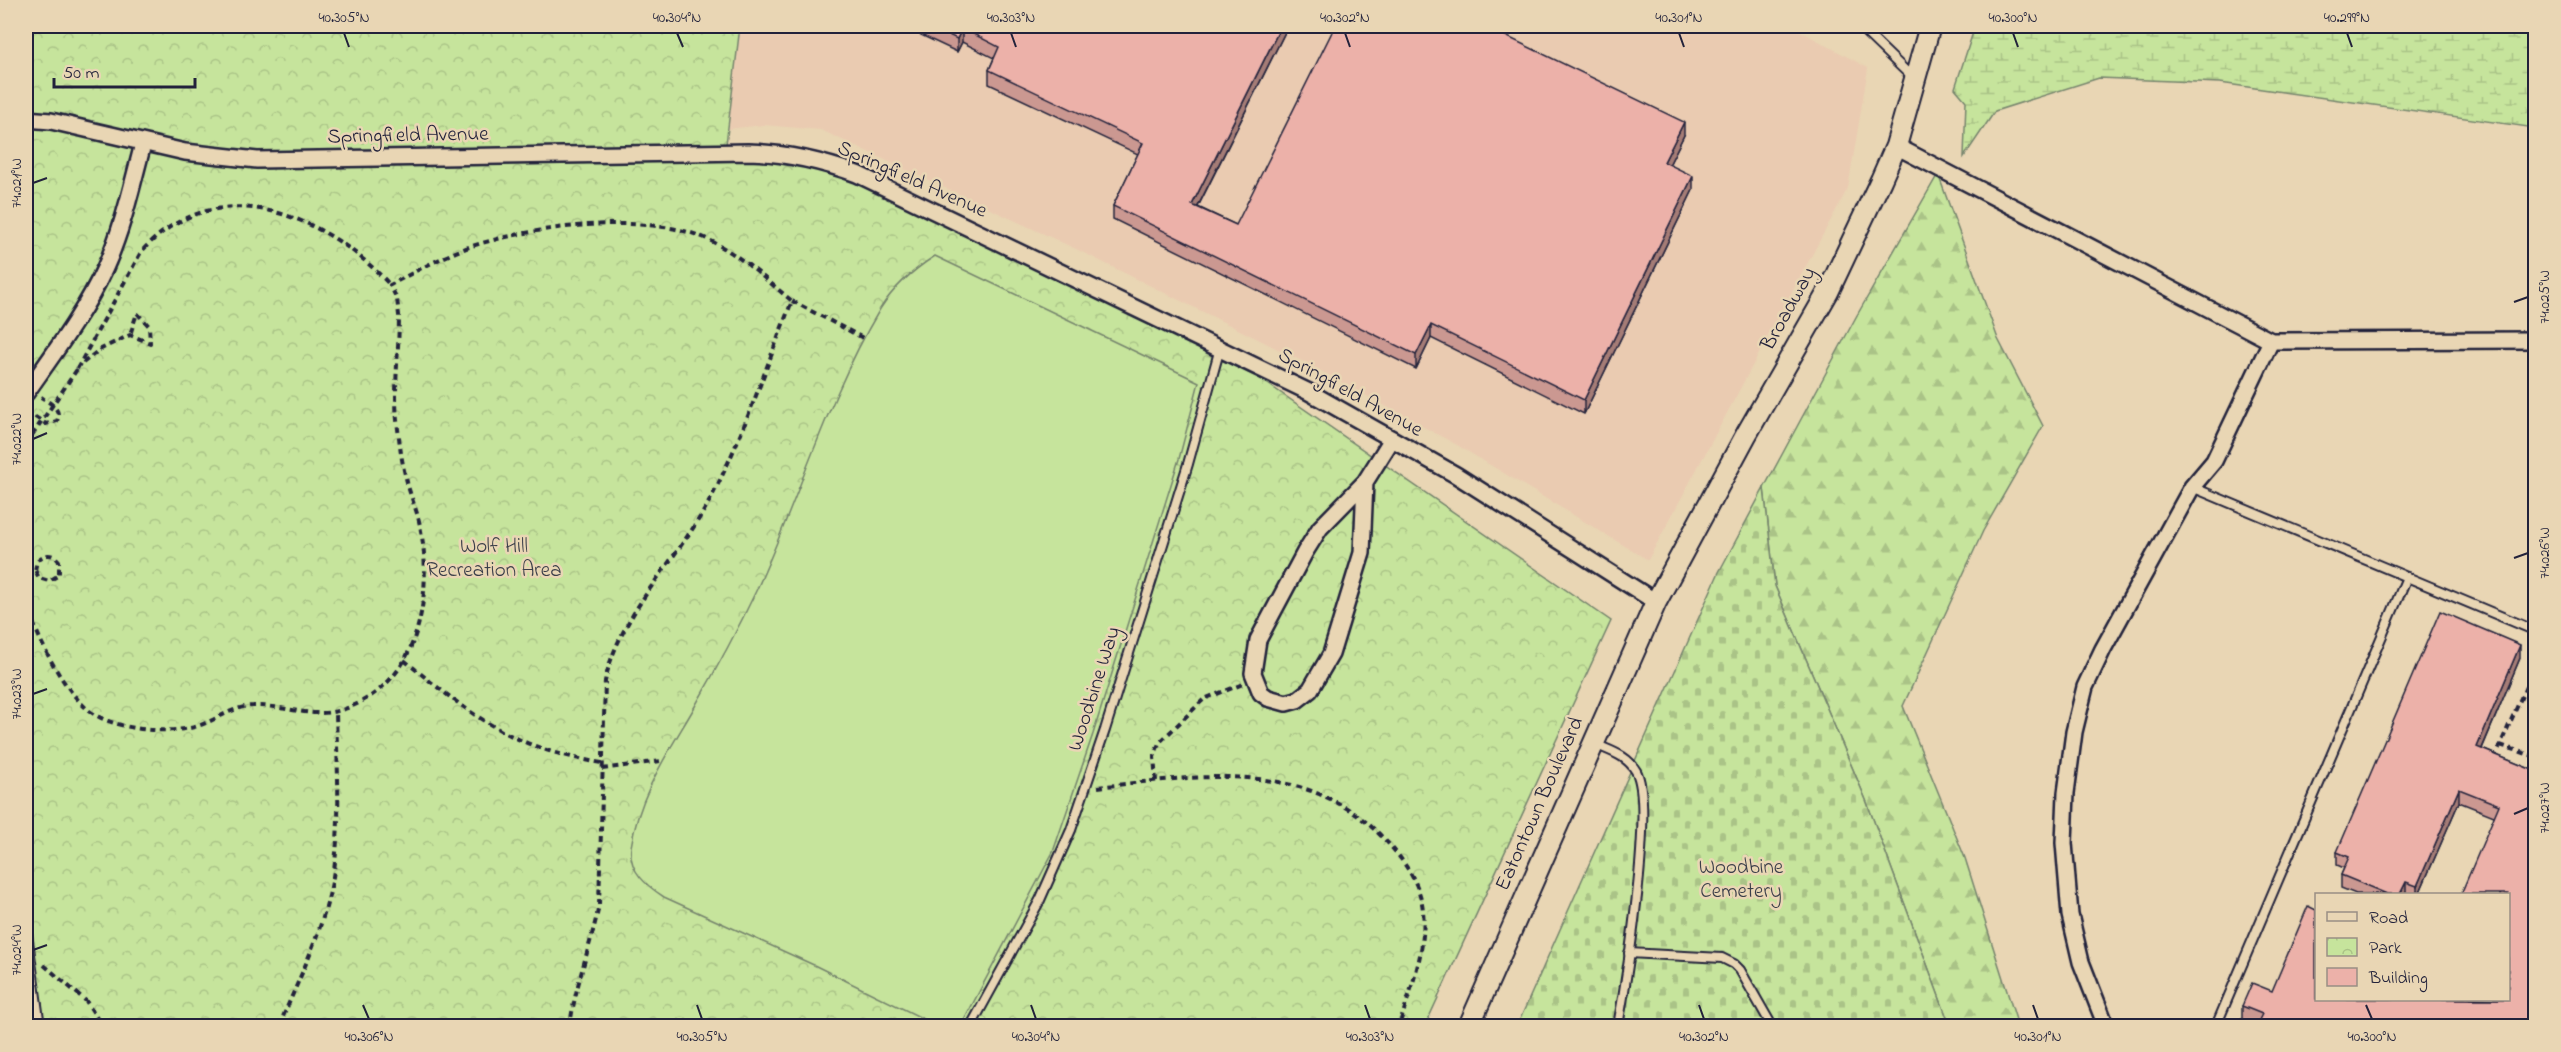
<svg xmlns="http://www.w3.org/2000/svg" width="2561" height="1052" font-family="'Indie Flower',sans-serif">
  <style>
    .built { fill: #eacbb1 }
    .forest { fill: url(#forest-firs); stroke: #74836c; stroke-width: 1.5 }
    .wetland { fill: url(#wetland-marsh); stroke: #74836c; stroke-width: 1.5 }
    .cemetery { fill: url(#cemetery-stones); stroke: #74836c; stroke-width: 1.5 }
    .park { fill: url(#park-crowns); stroke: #74836c; stroke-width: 1.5 }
    .pitch { fill: #c6e49c; stroke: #74836c; stroke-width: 1.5 }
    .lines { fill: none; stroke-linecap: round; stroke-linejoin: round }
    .service-casing { stroke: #22223b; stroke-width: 12 }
    .minor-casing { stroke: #22223b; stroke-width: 20 }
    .tertiary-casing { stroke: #22223b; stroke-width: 24 }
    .path { stroke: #22223b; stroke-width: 4; stroke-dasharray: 6 4.5; stroke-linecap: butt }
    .service { stroke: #e9d6b4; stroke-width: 8 }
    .minor { stroke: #e9d6b4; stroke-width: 15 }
    .tertiary { stroke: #e9d6b4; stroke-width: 20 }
    .wall { fill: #cb9891; stroke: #22223b; stroke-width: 1.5 }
    .shaded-wall { fill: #a57c76; stroke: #22223b; stroke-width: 1.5 }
    .building { fill: #ecb1a9; stroke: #22223b; stroke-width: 1.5 }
    .ticks { fill: none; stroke: #22223b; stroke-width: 2 }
    .labels { text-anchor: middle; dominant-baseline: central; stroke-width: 5; stroke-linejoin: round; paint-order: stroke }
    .street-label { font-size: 21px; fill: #22223b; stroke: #e9d6b4 }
    .park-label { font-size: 21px; fill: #3b3f4a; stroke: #e9d6b4 }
    .neatline { fill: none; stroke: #22223b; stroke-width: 2 }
    .ticks-label { font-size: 15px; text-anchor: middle; fill: #22223b }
  </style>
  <defs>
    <pattern id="forest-firs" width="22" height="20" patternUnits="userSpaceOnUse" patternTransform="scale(1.5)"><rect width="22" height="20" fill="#c6e49c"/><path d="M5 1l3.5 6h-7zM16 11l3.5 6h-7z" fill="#aac387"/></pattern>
    <pattern id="wetland-marsh" width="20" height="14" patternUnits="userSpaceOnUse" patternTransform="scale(1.5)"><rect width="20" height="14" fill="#c6e49c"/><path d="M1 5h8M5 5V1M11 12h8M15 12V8" fill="none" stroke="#aac387"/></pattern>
    <pattern id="cemetery-stones" width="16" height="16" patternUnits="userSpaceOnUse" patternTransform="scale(1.5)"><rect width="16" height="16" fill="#c6e49c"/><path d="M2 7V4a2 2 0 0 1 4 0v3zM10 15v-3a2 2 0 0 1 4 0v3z" fill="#aac387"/></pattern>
    <pattern id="park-crowns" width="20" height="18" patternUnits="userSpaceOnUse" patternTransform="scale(1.5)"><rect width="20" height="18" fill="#c6e49c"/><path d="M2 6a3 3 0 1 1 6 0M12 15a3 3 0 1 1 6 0" fill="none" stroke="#aac387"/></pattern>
  </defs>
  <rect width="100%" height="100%" fill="#e9d6b4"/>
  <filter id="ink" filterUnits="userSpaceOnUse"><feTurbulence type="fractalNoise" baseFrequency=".0167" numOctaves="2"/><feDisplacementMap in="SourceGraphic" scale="12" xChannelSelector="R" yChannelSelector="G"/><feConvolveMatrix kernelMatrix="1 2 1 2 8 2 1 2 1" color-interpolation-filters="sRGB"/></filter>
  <g filter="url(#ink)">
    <!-- built -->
    <path class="built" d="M 740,26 L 1791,26 L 1868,68 L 1848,188 L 1648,560 L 1457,445 L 1306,363 L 1078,250 L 821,130 L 764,125 L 727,129 Z"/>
    <!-- forest -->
    <path class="forest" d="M 1938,174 L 1998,339 L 2043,426 L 1983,531 L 1903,706 L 1965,858 L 2018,1026 L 1950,1026 L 1866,800 L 1775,586 L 1764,488 L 1856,317 Z"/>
    <!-- wetland -->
    <path class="wetland" d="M 1975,26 L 2535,26 L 2535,128 L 2220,83 L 2099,78 L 1995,111 L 1964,157 L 1966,101 L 1955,88 Z"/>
    <!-- cemetery -->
    <path class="cemetery" d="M 1764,488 L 1775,586 L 1866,800 L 1950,1026 L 1517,1026 L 1719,572 Z"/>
    <!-- park -->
    <path class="park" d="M 26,26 L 740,26 L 725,153 L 830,168 L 1213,346 L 1611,621 L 1425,1026 L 26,1026 Z"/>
    <!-- pitch -->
    <path class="pitch" d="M 935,256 L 1199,382 L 1179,459 L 1093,734 L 1053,852 L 961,1026 L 938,1026 L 816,966 L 664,897 C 647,886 628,871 631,847 C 639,794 668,753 694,708 C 716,670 737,631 756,591 C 799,498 827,398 880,309 C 894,287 913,270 935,256 Z"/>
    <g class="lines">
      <defs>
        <g id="service">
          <path d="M 1859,26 L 1914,79"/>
          <path d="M 2192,487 L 2536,631"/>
          <path d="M 1595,744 C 1610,751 1627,755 1636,771 C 1655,804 1626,982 1618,1026"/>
          <path d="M 26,926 L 40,1026"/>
          <path d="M 1629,953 L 1722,958 L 1734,964 L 1740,970 L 1772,1026"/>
          <path d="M 971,1026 L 1040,900 L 1071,830 L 1105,730 L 1188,464 L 1220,348"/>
          <path d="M 2216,1026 L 2407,577"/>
        </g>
        <g id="minor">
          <path d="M 26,119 L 51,121 L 185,152 L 257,160 L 748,152 C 786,153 821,161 857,174 L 1309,392 L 1456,475 L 1656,602"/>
          <path d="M 1896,146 L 2271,341 L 2536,340"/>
          <path d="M 26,393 C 54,353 85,312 105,268 C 123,228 132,185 143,144"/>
          <path d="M 1365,482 L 1362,553 L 1331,654 L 1310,690 L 1297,700 L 1286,703 L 1268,698 L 1261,693 L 1253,673 L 1258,640 L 1305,552 L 1320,528 L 1365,482 L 1392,439"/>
          <path d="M 2106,1026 L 2081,962 L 2070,915 L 2064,843 L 2066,793 L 2074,732 L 2085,687 L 2103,649 L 2192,487 L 2214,461 L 2271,341"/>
        </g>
        <path id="tertiary" d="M 1469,1026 L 1656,602 L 1746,435 L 1828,292 L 1881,180 L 1896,146 L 1930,26"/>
      </defs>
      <!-- service casing -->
      <use href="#service" class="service-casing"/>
      <!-- minor casing -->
      <use href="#minor" class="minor-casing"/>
      <!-- tertiary casing -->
      <use href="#tertiary" class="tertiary-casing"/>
      <!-- path -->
      <g class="path">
        <path d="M 792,301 L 865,339"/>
        <path d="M 83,363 L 99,350 L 130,335 L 150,343 L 149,326 L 137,313 L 130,335"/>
        <path d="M 77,369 L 141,252 C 216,169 325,214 390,285"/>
        <path d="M 26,411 L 46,424 L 57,421 C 62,409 50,403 41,397"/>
        <path d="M 26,444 L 78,368"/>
        <path d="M 26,567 L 35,570 L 39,578 L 49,581 L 59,575 L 59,561 C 53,553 44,553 37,561 L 35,570"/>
        <path d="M 26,603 C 37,637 59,683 86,708 C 109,729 161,734 190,728 C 212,724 231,706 253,706 C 275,705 295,712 316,713 C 351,715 389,689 405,659 C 427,618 429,565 419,521 C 416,508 410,495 407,482 C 402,465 400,446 398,429 C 393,391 399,353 399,315 L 397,299 L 390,285 C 416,271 441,257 469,247 C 530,227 647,211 707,239 C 739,254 765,279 792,301 C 766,367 743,437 710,500 C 677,561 620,612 605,681 L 599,905 C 591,946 575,985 570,1026"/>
        <path d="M 404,660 C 472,716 513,749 602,763"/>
        <path d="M 2500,745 L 2536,757"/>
        <path d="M 2494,759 L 2536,664"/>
        <path d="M 602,769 L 661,761"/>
        <path d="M 1156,781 L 1154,757 L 1159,743 L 1204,699 L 1243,684"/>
        <path d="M 1098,787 C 1199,776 1308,757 1385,840 C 1403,859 1421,884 1423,911 C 1427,949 1410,991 1399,1026"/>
        <path d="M 44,965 L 86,1001 L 102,1026"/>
        <path d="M 279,1026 C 301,974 329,919 335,862 C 341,812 337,761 336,711"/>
      </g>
      <!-- service -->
      <use href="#service" class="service"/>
      <!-- minor -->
      <use href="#minor" class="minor"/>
      <!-- tertiary -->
      <use href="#tertiary" class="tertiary"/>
    </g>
    <!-- wall -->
    <g class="wall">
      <path d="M 902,26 L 1288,26 L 1198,207 L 1236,225 L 1684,135 L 1669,165 L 1693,190 L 1584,414 L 1431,338 L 1416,369 L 1113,219 L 1113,206 L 1138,154 L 989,84 L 989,70 L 994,58 L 962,42 L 957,52 Z"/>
      <path d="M 2520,658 L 2482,749 L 2535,771 L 2535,1026 L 2257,1025 L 2242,1019 L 2242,1006 L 2272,991 L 2508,999 L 2494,816 L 2459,802 L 2419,894 L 2356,894 L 2341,888 L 2341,875 L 2344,868 L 2337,865 L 2337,852 Z"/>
    </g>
    <!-- shaded-wall -->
    <g class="shaded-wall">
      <path d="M 1281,26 L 1288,26 L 1192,218 L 1192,205 Z"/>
      <path d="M 962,28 L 962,42 L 957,52 L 957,39 Z"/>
      <path d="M 1684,122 L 1684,135 L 1664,175 L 1664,162 Z"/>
      <path d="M 1693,176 L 1693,190 L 1584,414 L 1584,400 Z"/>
      <path d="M 1431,325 L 1431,338 L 1416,369 L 1416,355 Z"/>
      <path d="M 2520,645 L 2520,658 L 2477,760 L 2477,747 Z"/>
      <path d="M 2459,789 L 2459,802 L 2419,894 L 2417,894 L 2417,886 Z"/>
      <path d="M 2406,882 L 2406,894 L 2400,894 Z"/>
    </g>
    <!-- building -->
    <g class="building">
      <path d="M 930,26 L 1281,26 L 1192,205 L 1236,225 L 1335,26 L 1485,26 L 1684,122 L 1664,162 L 1693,176 L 1584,400 L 1431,325 L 1416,355 L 1113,206 L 1143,143 L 989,70 L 999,47 L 962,28 L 957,39 Z"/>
      <path d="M 2440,611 L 2520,645 L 2477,747 L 2535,771 L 2535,1026 L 2256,1026 L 2262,1014 L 2242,1006 L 2252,983 L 2272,991 L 2308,906 L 2316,910 L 2316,999 L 2508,999 L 2508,894 L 2461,894 L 2499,805 L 2459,789 L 2417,886 L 2406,882 L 2400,894 L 2387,894 L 2341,875 L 2349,857 L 2337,852 Z"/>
    </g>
  </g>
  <!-- ticks -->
  <path class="ticks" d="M 344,33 L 349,47M 677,33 L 683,47M 1011,33 L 1016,47M 1345,33 L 1350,47M 1679,33 L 1684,47M 2013,33 L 2018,47M 2347,33 L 2352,47M 33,183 L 47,178M 2514,302 L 2528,297M 33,439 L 47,433M 2514,558 L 2528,553M 33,694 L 47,689M 2514,814 L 2528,808M 33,950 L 47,945M 363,1005 L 369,1019M 697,1005 L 702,1019M 1031,1005 L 1036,1019M 1365,1005 L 1370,1019M 1699,1005 L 1704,1019M 2033,1005 L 2038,1019M 2366,1005 L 2372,1019"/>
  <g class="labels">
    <!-- street labels -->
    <g class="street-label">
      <text transform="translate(408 136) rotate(-1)">Springfield Avenue</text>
      <text transform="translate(912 180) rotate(24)">Springfield Avenue</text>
      <text transform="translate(1789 309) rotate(-61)">Broadway</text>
      <text transform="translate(1350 393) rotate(29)">Springfield Avenue</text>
      <text transform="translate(1095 689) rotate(-72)">Woodbine Way</text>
      <text transform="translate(1540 804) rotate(-66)">Eatontown Boulevard</text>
    </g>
    <!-- park labels -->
    <g class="park-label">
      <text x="494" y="547">Wolf Hill<tspan x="494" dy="24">Recreation Area</tspan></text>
      <text x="1741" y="868">Woodbine<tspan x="1741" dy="24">Cemetery</tspan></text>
    </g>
  </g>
  <!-- margin -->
  <rect width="2561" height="1052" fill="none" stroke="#e9d6b4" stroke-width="66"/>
  <!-- legend -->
  <rect x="2315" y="893" width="195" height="108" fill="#e9d6b4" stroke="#998e84" stroke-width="1.5"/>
  <rect x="2327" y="912" width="30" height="9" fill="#e9d6b4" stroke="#998e84" stroke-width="1.5"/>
  <text x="2369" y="923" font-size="18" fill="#22223b">Road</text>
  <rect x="2327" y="938" width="30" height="18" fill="url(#park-crowns)" stroke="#998e84" stroke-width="1.5"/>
  <text x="2369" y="953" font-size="18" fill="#22223b">Park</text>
  <rect x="2327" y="968" width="30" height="18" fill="#ecb1a9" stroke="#998e84" stroke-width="1.5"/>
  <text x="2369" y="983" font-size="18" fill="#22223b">Building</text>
  <!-- scale -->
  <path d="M54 78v9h141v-9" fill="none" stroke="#22223b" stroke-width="3"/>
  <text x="63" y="78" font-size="18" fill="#22223b" stroke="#e9d6b4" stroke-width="4.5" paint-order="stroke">50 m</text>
  <rect x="33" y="33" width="2495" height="986" class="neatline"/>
  <g class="ticks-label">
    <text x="344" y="22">40.305°N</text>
    <text x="677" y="22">40.304°N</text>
    <text x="1011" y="22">40.303°N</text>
    <text x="1345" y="22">40.302°N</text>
    <text x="1679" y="22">40.301°N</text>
    <text x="2013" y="22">40.300°N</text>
    <text x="2347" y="22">40.299°N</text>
    <text transform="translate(16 183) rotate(-90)" y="5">74.021°W</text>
    <text transform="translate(2544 297) rotate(-90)" y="5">74.025°W</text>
    <text transform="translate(16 439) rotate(-90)" y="5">74.022°W</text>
    <text transform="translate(2544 553) rotate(-90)" y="5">74.026°W</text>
    <text transform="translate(16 694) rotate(-90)" y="5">74.023°W</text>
    <text transform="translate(2544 808) rotate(-90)" y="5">74.027°W</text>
    <text transform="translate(16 950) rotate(-90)" y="5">74.024°W</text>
    <text x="369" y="1041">40.306°N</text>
    <text x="702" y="1041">40.305°N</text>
    <text x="1036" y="1041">40.304°N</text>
    <text x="1370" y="1041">40.303°N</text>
    <text x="1704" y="1041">40.302°N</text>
    <text x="2038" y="1041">40.301°N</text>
    <text x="2372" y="1041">40.300°N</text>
  </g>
</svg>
